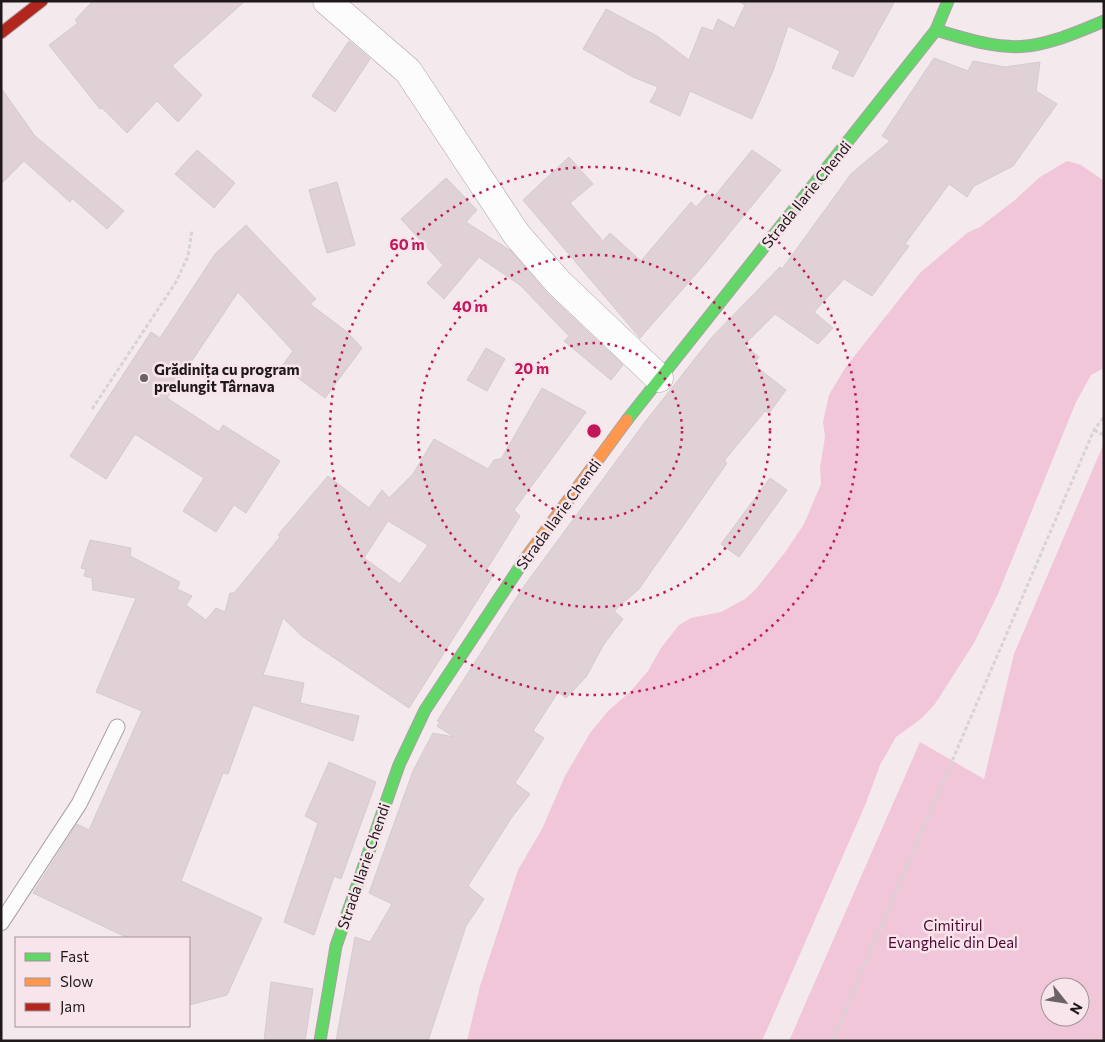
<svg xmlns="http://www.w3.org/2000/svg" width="1105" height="1042" font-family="Commissioner,sans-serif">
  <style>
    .green { fill: #f1c6d9; fill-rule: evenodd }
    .building { fill: #e0d1d7; stroke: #d4cbcf; fill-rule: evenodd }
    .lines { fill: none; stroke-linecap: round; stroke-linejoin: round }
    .lane-casing { stroke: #aaa2a5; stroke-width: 17 }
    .street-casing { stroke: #aaa2a5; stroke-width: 29 }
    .fast-casing { stroke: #aaa2a5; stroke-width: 13 }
    .slow-casing { stroke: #aaa2a5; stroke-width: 13 }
    .jam-casing { stroke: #aaa2a5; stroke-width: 13 }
    .path { stroke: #d6d4d4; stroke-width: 3; stroke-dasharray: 4 2.5; stroke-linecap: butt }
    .lane { stroke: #fdfcfc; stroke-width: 15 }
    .street { stroke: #fdfcfc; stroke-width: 28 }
    .fast { stroke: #63d668; stroke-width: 11 }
    .slow { stroke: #ff974d; stroke-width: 11 }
    .jam { stroke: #b3261e; stroke-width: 11 }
    .ring { fill: none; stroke: #c2185b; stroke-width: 2.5; stroke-dasharray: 2.5 5 }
    .poi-dot { fill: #6a6264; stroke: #f8e5ec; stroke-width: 2 }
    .labels { text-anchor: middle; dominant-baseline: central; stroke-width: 5; stroke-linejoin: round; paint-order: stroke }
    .street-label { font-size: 15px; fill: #1f191b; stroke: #f8e5ec }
    .poi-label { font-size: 15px; font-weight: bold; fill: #1f191b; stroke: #f8e5ec; text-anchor: start }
    .park-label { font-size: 15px; fill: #500532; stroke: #f8e5ec }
    .centre { fill: #c2185b; stroke: #f8e5ec; stroke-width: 2.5 }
    .ring-label { font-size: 15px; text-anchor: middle; font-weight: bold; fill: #c2185b; stroke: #f8e5ec; stroke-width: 5; stroke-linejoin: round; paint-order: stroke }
  </style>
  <rect width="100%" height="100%" fill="#f4e9ed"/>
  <!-- green -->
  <g class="green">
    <path d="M 1067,161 L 1081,165 L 1104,181 L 1104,368 L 1091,375 L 1076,402 L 998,594 L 974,643 L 935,704 L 922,718 L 896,737 L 880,765 L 866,803 L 762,1041 L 467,1041 L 480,986 L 518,870 L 542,829 L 565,776 L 590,733 L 608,711 L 630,692 L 648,671 L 661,648 L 679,625 L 691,618 L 721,612 L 745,599 L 756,589 L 786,551 L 804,524 L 821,484 L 820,468 L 825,437 L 823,422 L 829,395 L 845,368 L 920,273 L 967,233 L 980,227 L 1015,200 L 1040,177 Z"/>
    <path d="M 1104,443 L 1104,1041 L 789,1041 L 920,742 L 984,779 L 1014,654 ZM 1050,987 L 1080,987 L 1080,1017 L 1050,1017 Z"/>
  </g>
  <!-- building -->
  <g class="building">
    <path d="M 93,1 L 245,1 L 172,66 L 202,95 L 178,122 L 157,101 L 127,133 L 102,108 L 100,109 L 49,45 L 78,23 L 75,20 Z"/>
    <path d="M 738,1 L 895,1 L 853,77 L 832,68 L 840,51 L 788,26 L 773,71 L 752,119 L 690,91 L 680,116 L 650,102 L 658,87 L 633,77 L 583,49 L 606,9 L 657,36 L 689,60 L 702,27 L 713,31 L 718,19 L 734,28 L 745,5 Z"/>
    <path d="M 349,41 L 370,59 L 335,112 L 312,96 Z"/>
    <path d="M 934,58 L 968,71 L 973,61 L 1005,67 L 1040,62 L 1036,91 L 1057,104 L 1013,166 L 974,186 L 967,197 L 949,184 L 905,244 L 909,246 L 872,296 L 844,279 L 814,312 L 833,328 L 818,344 L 775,314 L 744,345 L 759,357 L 753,364 L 786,390 L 769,413 L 765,411 L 724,461 L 727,463 L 639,589 L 614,611 L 623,619 L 604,644 L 586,677 L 566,698 L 558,692 L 533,731 L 544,738 L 515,783 L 530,794 L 512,817 L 468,886 L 484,899 L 466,926 L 428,1041 L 336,1041 L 355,937 L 370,942 L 392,904 L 369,893 L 413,771 L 433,733 L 454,737 L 437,726 L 440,722 L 437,721 L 439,718 L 522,589 L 645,422 L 712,337 L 780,267 L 782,269 L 851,174 L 890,141 L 882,136 Z"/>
    <path d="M 1,88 L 35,136 L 124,211 L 107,229 L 72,198 L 70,202 L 24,161 L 1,184 Z"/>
    <path d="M 197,150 L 235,183 L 214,208 L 175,174 Z"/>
    <path d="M 752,150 L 781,170 L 702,267 L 640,338 L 523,200 L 569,157 L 593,184 L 570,203 L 603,241 L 610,233 L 641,261 L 691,202 L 696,207 L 708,194 L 713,198 Z"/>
    <path d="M 446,178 L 477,210 L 466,222 L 511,251 L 548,294 L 623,365 L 611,380 L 564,341 L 569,336 L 520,285 L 479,257 L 444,299 L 427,283 L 443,265 L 401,219 Z"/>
    <path d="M 337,182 L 355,245 L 327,253 L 309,190 Z"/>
    <path d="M 246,225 L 316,299 L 310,304 L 347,332 L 362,348 L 325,398 L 282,366 L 293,351 L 238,292 L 167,398 L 219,432 L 223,425 L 280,461 L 246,513 L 234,505 L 216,532 L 183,511 L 204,478 L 135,434 L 106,479 L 70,456 L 151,332 L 160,338 L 215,254 Z"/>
    <path d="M 486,348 L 505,359 L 487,391 L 467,380 Z"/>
    <path d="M 542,388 L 586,412 L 514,510 L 520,516 L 487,569 L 494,574 L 409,708 L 303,637 L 283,618 L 263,675 L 304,683 L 300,703 L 359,716 L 353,741 L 253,705 L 228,774 L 223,773 L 181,881 L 262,918 L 227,995 L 189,1005 L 189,938 L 128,938 L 33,893 L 77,824 L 89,830 L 142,711 L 96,692 L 136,598 L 93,590 L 92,578 L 84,576 L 86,569 L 81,568 L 90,540 L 131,548 L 130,556 L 180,582 L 177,589 L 192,596 L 186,605 L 206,620 L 216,608 L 225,612 L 230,593 L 234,593 L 280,537 L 278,535 L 328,476 L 369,508 L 382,490 L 389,498 L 413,474 L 434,439 L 488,469 L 494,460 L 501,459 ZM 388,521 L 428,545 L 400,584 L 364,558 Z"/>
    <path d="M 770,478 L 787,490 L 739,557 L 721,544 Z"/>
    <path d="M 329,762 L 376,782 L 341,879 L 334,876 L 314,935 L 284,922 L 318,823 L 305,816 Z"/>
    <path d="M 271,982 L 313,989 L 305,1041 L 264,1041 Z"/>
  </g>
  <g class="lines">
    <defs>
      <path id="lane" d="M 1,923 L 79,804 L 117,727"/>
      <path id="street" d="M 327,1 L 408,71 L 517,235 L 559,283 L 659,378"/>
      <g id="fast">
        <path d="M 936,30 C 1014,54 1029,53 1104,21"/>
        <path d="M 627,420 L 936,30 L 948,1"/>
        <path d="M 320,1041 L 336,946 L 399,765 L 425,710 L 525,559"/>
      </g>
      <path id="slow" d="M 525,559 L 627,420"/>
      <path id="jam" d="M 1,33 L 42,1"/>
    </defs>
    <!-- lane casing -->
    <use href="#lane" class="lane-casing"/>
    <!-- street casing -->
    <use href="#street" class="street-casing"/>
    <!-- fast casing -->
    <use href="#fast" class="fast-casing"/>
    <!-- slow casing -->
    <use href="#slow" class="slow-casing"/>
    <!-- jam casing -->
    <use href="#jam" class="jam-casing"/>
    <!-- path -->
    <g class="path">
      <path d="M 92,409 L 176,282 L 188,256 L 192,230"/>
      <path d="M 1094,430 L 1104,435"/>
      <path d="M 832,1041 L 1094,430 L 1104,417"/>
    </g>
    <!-- lane -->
    <use href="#lane" class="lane"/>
    <!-- street -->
    <use href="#street" class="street"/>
    <!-- fast -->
    <use href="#fast" class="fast"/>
    <!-- slow -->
    <use href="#slow" class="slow"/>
    <!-- jam -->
    <use href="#jam" class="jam"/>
  </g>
  <!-- distance rings -->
  <g class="ring">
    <circle cx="594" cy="431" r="88"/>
    <circle cx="594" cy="431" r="176"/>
    <circle cx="594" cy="431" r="264"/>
  </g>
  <!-- markers -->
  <circle class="poi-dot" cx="144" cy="378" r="5"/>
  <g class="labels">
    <!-- street labels -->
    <g class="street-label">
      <text transform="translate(806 194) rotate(-51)">Strada Ilarie Chendi</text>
      <text transform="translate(558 514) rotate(-54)">Strada Ilarie Chendi</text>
      <text transform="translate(363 866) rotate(-71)">Strada Ilarie Chendi</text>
    </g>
    <!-- poi labels -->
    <g class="poi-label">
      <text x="154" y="369">Grădinița cu program<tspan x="154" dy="17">prelungit Târnava</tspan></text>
    </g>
    <!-- park labels -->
    <g class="park-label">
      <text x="953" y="925">Cimitirul<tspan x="953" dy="17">Evanghelic din Deal</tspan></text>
    </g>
  </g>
  <circle cx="594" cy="431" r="8" class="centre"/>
  <g class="ring-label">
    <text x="407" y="250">60 m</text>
    <text x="470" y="312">40 m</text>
    <text x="532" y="374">20 m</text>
  </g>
  <!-- border -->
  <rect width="1105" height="1042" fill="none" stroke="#1f191b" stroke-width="5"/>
  <!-- legend -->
  <rect x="15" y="937" width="175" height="90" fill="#f8e5ec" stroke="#a19398"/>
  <rect x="25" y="953" width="25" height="8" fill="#63d668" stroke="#a19398"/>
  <text x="60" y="962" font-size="15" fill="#1f191b">Fast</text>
  <rect x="25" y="978" width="25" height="8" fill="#ff974d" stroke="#a19398"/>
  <text x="60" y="987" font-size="15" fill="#1f191b">Slow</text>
  <rect x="25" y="1003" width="25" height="8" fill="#b3261e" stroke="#a19398"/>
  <text x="60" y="1012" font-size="15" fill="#1f191b">Jam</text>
  <!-- north arrow -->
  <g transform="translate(1065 1002) rotate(120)"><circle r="24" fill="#f8e5ec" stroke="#a19398"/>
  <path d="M0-4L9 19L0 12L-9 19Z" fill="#6a6264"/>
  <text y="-8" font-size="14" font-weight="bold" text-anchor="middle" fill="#1f191b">N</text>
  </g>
</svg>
